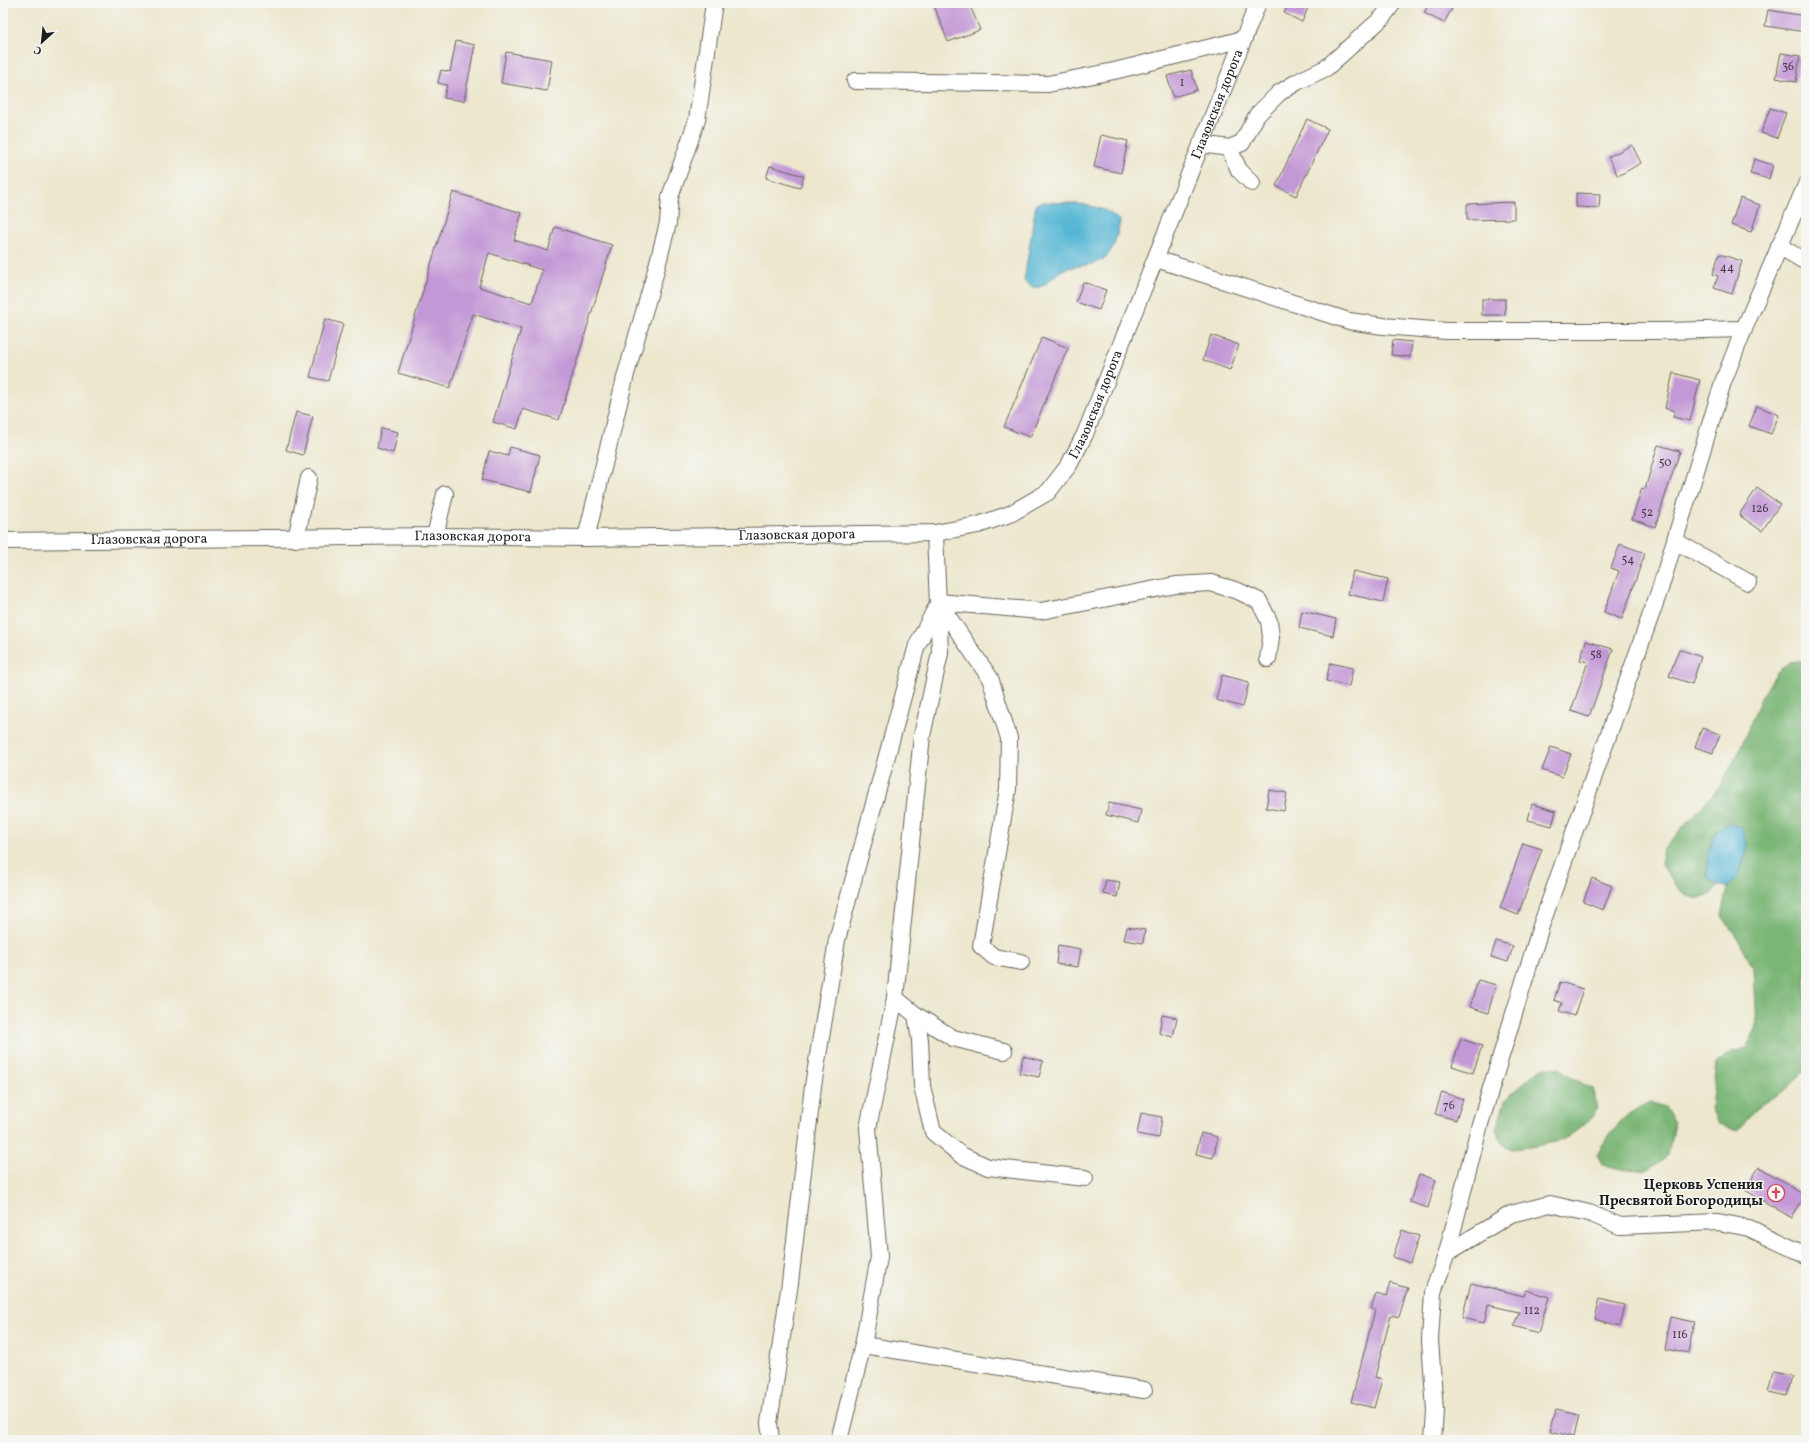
<svg xmlns="http://www.w3.org/2000/svg" width="1809" height="1443" font-family="Vollkorn,serif">
  <style>
    .forest { fill: #7ab676; stroke: #4b6949 }
    .water { fill: #55b6d4; stroke: #386978 }
    .building { fill: #c398d6; fill-rule: evenodd }
    .lines { fill: none; stroke-linecap: round; stroke-linejoin: round }
    .minor-casing { stroke: #65635a; stroke-width: 18 }
    .minor { stroke: #fff; stroke-width: 16 }
    .labels { text-anchor: middle; dominant-baseline: central; stroke-width: 3; stroke-linejoin: round; paint-order: stroke }
    .number-label { font-size: 12px; fill: #463b4a }
    .street-label { font-size: 14px; fill: #1c1c1c; stroke: #f6f6f2 }
    .poi-label { font-size: 14px; font-weight: bold; fill: #1c1c1c; stroke: #f6f6f2; text-anchor: end }
  </style>
  <rect width="100%" height="100%" fill="#f6f6f2"/>
  <filter id="ink" filterUnits="userSpaceOnUse"><feTurbulence type="fractalNoise" baseFrequency=".025" numOctaves="2"/><feDisplacementMap in="SourceGraphic" scale="8" xChannelSelector="R" yChannelSelector="G"/><feConvolveMatrix kernelMatrix="1 2 1 2 8 2 1 2 1" color-interpolation-filters="sRGB"/></filter>
  <filter id="wash" filterUnits="userSpaceOnUse"><feTurbulence type="fractalNoise" baseFrequency=".012" numOctaves="4" result="noise"/><feDisplacementMap in="SourceGraphic" scale="16" xChannelSelector="R" yChannelSelector="G"/><feGaussianBlur stdDeviation="0.9" result="paint"/><feColorMatrix in="noise" values="0 0 0 0 0 0 0 0 0 0 0 0 0 0 0 0 0 1.4 0 .05"/><feComposite in="paint" operator="in"/></filter>
  <g filter="url(#wash)">
    <rect width="100%" height="100%" fill="#ece7cd"/>
    <!-- forest -->
    <g class="forest">
      <path d="M 1806,660 L 1806,1070 C 1794,1085 1776,1093 1761,1106 C 1752,1113 1746,1123 1736,1130 L 1718,1123 L 1711,1107 L 1716,1064 L 1731,1052 L 1746,1048 L 1757,1027 L 1754,969 L 1738,939 L 1722,916 L 1728,887 L 1739,876 L 1707,877 L 1718,886 C 1715,889 1711,895 1707,896 C 1685,906 1670,879 1661,863 L 1663,850 L 1721,785 L 1739,751 L 1761,698 L 1777,672 L 1790,662 Z"/>
      <path d="M 1545,1067 L 1559,1068 L 1573,1078 L 1592,1089 L 1598,1108 L 1589,1121 L 1563,1140 L 1531,1147 L 1511,1149 L 1503,1144 L 1496,1130 L 1505,1101 L 1531,1076 Z"/>
      <path d="M 1651,1102 L 1665,1107 L 1674,1121 L 1668,1156 C 1640,1177 1635,1171 1602,1165 L 1597,1154 C 1611,1131 1624,1112 1651,1102 Z"/>
    </g>
    <!-- water -->
    <g class="water">
      <path d="M 1044,202 C 1067,203 1105,202 1120,222 C 1117,234 1115,248 1106,257 C 1096,266 1080,265 1068,268 C 1056,270 1051,283 1040,287 C 1034,289 1028,285 1024,281 L 1036,204 Z"/>
      <path d="M 1727,823 L 1741,827 L 1748,846 L 1739,876 L 1728,887 L 1718,886 L 1707,877 L 1708,853 L 1716,831 Z"/>
    </g>
    <g id="blocks">
      <!-- building -->
      <g class="building">
        <path d="M 933,3 L 969,3 L 980,30 L 948,42 Z"/>
        <path d="M 1289,3 L 1310,3 L 1302,22 L 1284,13 Z"/>
        <path d="M 1429,3 L 1455,3 L 1444,23 L 1424,13 Z"/>
        <path d="M 1768,10 L 1806,16 L 1806,32 L 1765,26 Z"/>
        <path d="M 456,41 L 475,45 L 464,101 L 444,98 L 447,85 L 438,83 L 441,70 L 450,72 Z"/>
        <path d="M 506,52 L 552,60 L 547,91 L 501,83 Z"/>
        <path d="M 1781,53 L 1800,56 L 1796,82 L 1776,78 Z"/>
        <path d="M 1191,70 L 1197,90 L 1173,97 L 1167,76 Z"/>
        <path d="M 1770,108 L 1786,113 L 1777,138 L 1761,133 Z"/>
        <path d="M 1307,119 L 1328,129 L 1296,196 L 1276,186 Z"/>
        <path d="M 1101,135 L 1128,141 L 1121,173 L 1094,167 Z"/>
        <path d="M 1632,145 L 1641,163 L 1618,176 L 1608,157 Z"/>
        <path d="M 1754,159 L 1773,165 L 1769,179 L 1750,174 Z"/>
        <path d="M 770,166 L 804,176 L 800,188 L 766,178 Z"/>
        <path d="M 453,192 L 522,213 L 514,240 L 548,251 L 555,227 L 612,245 L 559,420 L 523,409 L 517,429 L 493,422 L 521,329 L 473,314 L 450,388 L 398,373 ZM 489,253 L 542,270 L 532,303 L 479,287 Z"/>
        <path d="M 1576,193 L 1600,194 L 1599,208 L 1576,207 Z"/>
        <path d="M 1740,198 L 1760,205 L 1751,232 L 1731,225 Z"/>
        <path d="M 1514,202 L 1514,219 L 1467,220 L 1467,204 Z"/>
        <path d="M 1719,254 L 1742,261 L 1732,294 L 1714,288 L 1718,276 L 1713,274 Z"/>
        <path d="M 1083,282 L 1106,290 L 1099,310 L 1076,302 Z"/>
        <rect x="1482" y="299" width="23" height="16"/>
        <path d="M 325,319 L 343,324 L 328,381 L 310,377 Z"/>
        <path d="M 1211,335 L 1239,345 L 1230,370 L 1203,360 Z"/>
        <path d="M 1042,337 L 1068,348 L 1030,437 L 1004,427 Z"/>
        <path d="M 1393,340 L 1412,342 L 1410,357 L 1391,355 Z"/>
        <path d="M 1673,373 L 1700,380 L 1690,421 L 1673,417 L 1675,411 L 1665,408 Z"/>
        <path d="M 1757,406 L 1779,415 L 1771,434 L 1749,426 Z"/>
        <path d="M 296,412 L 313,416 L 303,455 L 286,450 Z"/>
        <path d="M 381,428 L 398,432 L 393,453 L 377,448 Z"/>
        <path d="M 1658,445 L 1680,451 L 1655,527 L 1632,519 L 1642,488 L 1645,489 Z"/>
        <path d="M 510,447 L 540,455 L 531,492 L 482,480 L 489,451 L 508,456 Z"/>
        <path d="M 1757,488 L 1780,504 L 1762,531 L 1739,515 Z"/>
        <path d="M 1620,544 L 1645,553 L 1622,619 L 1604,612 L 1619,571 L 1611,568 Z"/>
        <path d="M 1353,571 L 1388,579 L 1383,602 L 1348,594 Z"/>
        <path d="M 1302,611 L 1336,619 L 1333,636 L 1299,628 Z"/>
        <path d="M 1586,641 L 1613,649 L 1589,717 L 1571,711 L 1588,662 L 1580,660 Z"/>
        <path d="M 1679,649 L 1701,657 L 1692,684 L 1669,676 Z"/>
        <path d="M 1330,663 L 1353,668 L 1349,686 L 1326,681 Z"/>
        <path d="M 1222,675 L 1249,682 L 1243,707 L 1216,700 Z"/>
        <path d="M 1702,728 L 1720,734 L 1713,753 L 1695,747 Z"/>
        <path d="M 1551,747 L 1571,754 L 1562,777 L 1542,770 Z"/>
        <path d="M 1269,790 L 1287,793 L 1284,811 L 1266,808 Z"/>
        <path d="M 1109,803 L 1141,810 L 1138,823 L 1106,815 Z"/>
        <path d="M 1532,804 L 1556,811 L 1552,826 L 1528,820 Z"/>
        <path d="M 1523,843 L 1542,849 L 1518,915 L 1500,908 Z"/>
        <path d="M 1592,878 L 1612,886 L 1603,910 L 1583,902 Z"/>
        <path d="M 1106,880 L 1120,882 L 1117,897 L 1103,894 Z"/>
        <path d="M 1127,927 L 1145,930 L 1143,943 L 1124,940 Z"/>
        <path d="M 1496,941 L 1513,946 L 1508,962 L 1491,957 Z"/>
        <path d="M 1058,945 L 1081,949 L 1078,967 L 1056,964 Z"/>
        <path d="M 1478,980 L 1496,985 L 1488,1013 L 1470,1007 Z"/>
        <path d="M 1560,982 L 1583,989 L 1574,1016 L 1559,1011 L 1562,1003 L 1554,1000 Z"/>
        <path d="M 1162,1015 L 1177,1018 L 1173,1037 L 1159,1033 Z"/>
        <path d="M 1461,1039 L 1482,1046 L 1473,1073 L 1452,1066 Z"/>
        <path d="M 1023,1056 L 1043,1061 L 1039,1077 L 1019,1073 Z"/>
        <path d="M 1442,1092 L 1463,1099 L 1456,1120 L 1435,1114 Z"/>
        <path d="M 1141,1113 L 1162,1117 L 1159,1138 L 1137,1134 Z"/>
        <path d="M 1201,1133 L 1218,1137 L 1213,1158 L 1196,1154 Z"/>
        <path d="M 1759,1167 L 1806,1195 L 1792,1218 L 1745,1190 Z"/>
        <path d="M 1419,1174 L 1436,1180 L 1428,1208 L 1410,1202 Z"/>
        <path d="M 1402,1230 L 1419,1236 L 1410,1263 L 1393,1257 Z"/>
        <path d="M 1390,1283 L 1408,1288 L 1399,1317 L 1391,1315 L 1375,1377 L 1382,1379 L 1374,1408 L 1351,1402 L 1375,1310 L 1371,1309 L 1376,1293 L 1386,1296 Z"/>
        <path d="M 1471,1283 L 1524,1296 L 1526,1290 L 1549,1297 L 1538,1333 L 1514,1326 L 1519,1312 L 1488,1305 L 1484,1323 L 1462,1318 Z"/>
        <path d="M 1599,1299 L 1625,1305 L 1620,1326 L 1594,1319 Z"/>
        <path d="M 1670,1317 L 1695,1322 L 1689,1353 L 1664,1348 Z"/>
        <path d="M 1774,1371 L 1792,1375 L 1787,1394 L 1769,1390 Z"/>
        <path d="M 1556,1410 L 1579,1415 L 1574,1437 L 1550,1431 Z"/>
      </g>
    </g>
  </g>
  <g filter="url(#ink)">
    <use href="#blocks" fill-opacity="0" stroke="#65635a" stroke-width="1"/>
    <g class="lines">
      <defs>
        <g id="minor">
          <path d="M 855,81 L 1048,84 L 1114,71 L 1244,39"/>
          <path d="M 1201,144 L 1229,148 L 1242,143 L 1257,115 L 1279,93 L 1297,82 L 1326,68 L 1382,18 L 1393,3"/>
          <path d="M 1229,148 L 1239,170 L 1252,183"/>
          <path d="M 1779,246 L 1806,262"/>
          <path d="M 1156,259 L 1349,321 L 1383,326 L 1447,331 L 1665,331 L 1744,329"/>
          <path d="M 435,536 L 445,494"/>
          <path d="M 586,538 L 626,374 L 655,274 L 668,223 L 670,197 L 697,120 L 714,3"/>
          <path d="M 296,539 L 309,478"/>
          <path id="s1" d="M 3,541 L 435,536 L 586,538 L 935,533 L 978,525 L 1010,514 L 1048,492 L 1069,465 L 1085,434 L 1258,3"/>
          <path d="M 1675,541 L 1748,582"/>
          <path d="M 938,602 L 990,678 L 1009,738 L 1008,789 L 981,946 L 994,957 L 1021,962"/>
          <path d="M 938,602 L 1041,611 L 1176,585 L 1211,583 L 1238,591 L 1259,601 L 1269,621 L 1271,637 L 1268,659"/>
          <path d="M 895,998 L 916,1015 L 920,1040 L 922,1086 L 933,1132 L 961,1155 L 988,1167 L 1085,1178"/>
          <path d="M 916,1015 L 953,1038 L 1004,1051"/>
          <path d="M 1447,1253 L 1511,1214 L 1550,1204 L 1589,1213 L 1620,1226 L 1718,1222 L 1749,1228 L 1806,1255"/>
          <path d="M 863,1345 L 1144,1390"/>
          <path d="M 771,1440 L 769,1423 L 790,1283 L 813,1086 L 837,940 L 917,645 L 938,604"/>
          <path d="M 839,1440 L 863,1345 L 879,1257 L 868,1128 L 895,998 L 922,736 L 940,653 L 935,533"/>
          <path d="M 1433,1440 L 1435,1411 L 1430,1340 L 1433,1292 L 1447,1253 L 1480,1124 L 1541,926 L 1660,589 L 1723,382 L 1744,329 L 1806,185"/>
        </g>
      </defs>
      <!-- minor casing -->
      <use href="#minor" class="minor-casing"/>
      <!-- minor -->
      <use href="#minor" class="minor"/>
    </g>
  </g>
  <!-- icons -->
  <defs>
    <symbol id="church-ring" viewBox="-11 -11 22 22"><circle r="9.5" fill="#f6f6f2" stroke="#d1495b" stroke-width="1.5"/><path d="M-1.2-6h2.4v3.5h3.3v2.4h-3.3V6h-2.4V-.1h-3.3v-2.4h3.3Z" fill="#d1495b"/></symbol>
  </defs>
  <g fill-rule="evenodd">
    <use href="#church-ring" x="1766" y="1183" width="20" height="20"/>
  </g>
  <g class="labels">
    <!-- number labels -->
    <g class="number-label">
      <text x="1788" y="67">36</text>
      <text x="1182" y="83">1</text>
      <text x="1727" y="268">44</text>
      <text x="1665" y="463">50</text>
      <text x="1760" y="509">126</text>
      <text x="1647" y="513">52</text>
      <text x="1628" y="560">54</text>
      <text x="1596" y="655">58</text>
      <text x="1449" y="1106">76</text>
      <text x="1532" y="1311">112</text>
      <text x="1680" y="1335">116</text>
    </g>
    <!-- street labels -->
    <g class="street-label">
      <text stroke="none"><textPath href="#s1" startOffset="1478">Глазовская дорога</textPath></text>
      <text stroke="none"><textPath href="#s1" startOffset="1154">Глазовская дорога</textPath></text>
      <text stroke="none"><textPath href="#s1" startOffset="794">Глазовская дорога</textPath></text>
      <text stroke="none"><textPath href="#s1" startOffset="470">Глазовская дорога</textPath></text>
      <text stroke="none"><textPath href="#s1" startOffset="146">Глазовская дорога</textPath></text>
    </g>
    <!-- poi labels -->
    <g class="poi-label">
      <text x="1763" y="1185">Церковь Успения<tspan x="1763" dy="16">Пресвятой Богородицы</tspan></text>
    </g>
  </g>
  <!-- margin -->
  <rect width="1809" height="1443" fill="none" stroke="#f6f6f2" stroke-width="16"/>
  <!-- north arrow -->
  <g transform="translate(42 42) rotate(207)" stroke="#f6f6f2" stroke-width="3" paint-order="stroke">
  <path d="M0-3L7 15L0 10L-7 15Z" fill="#1c1c1c"/>
  <text y="-6" font-size="11" font-weight="bold" text-anchor="middle" fill="#1c1c1c">С</text>
  </g>
</svg>
